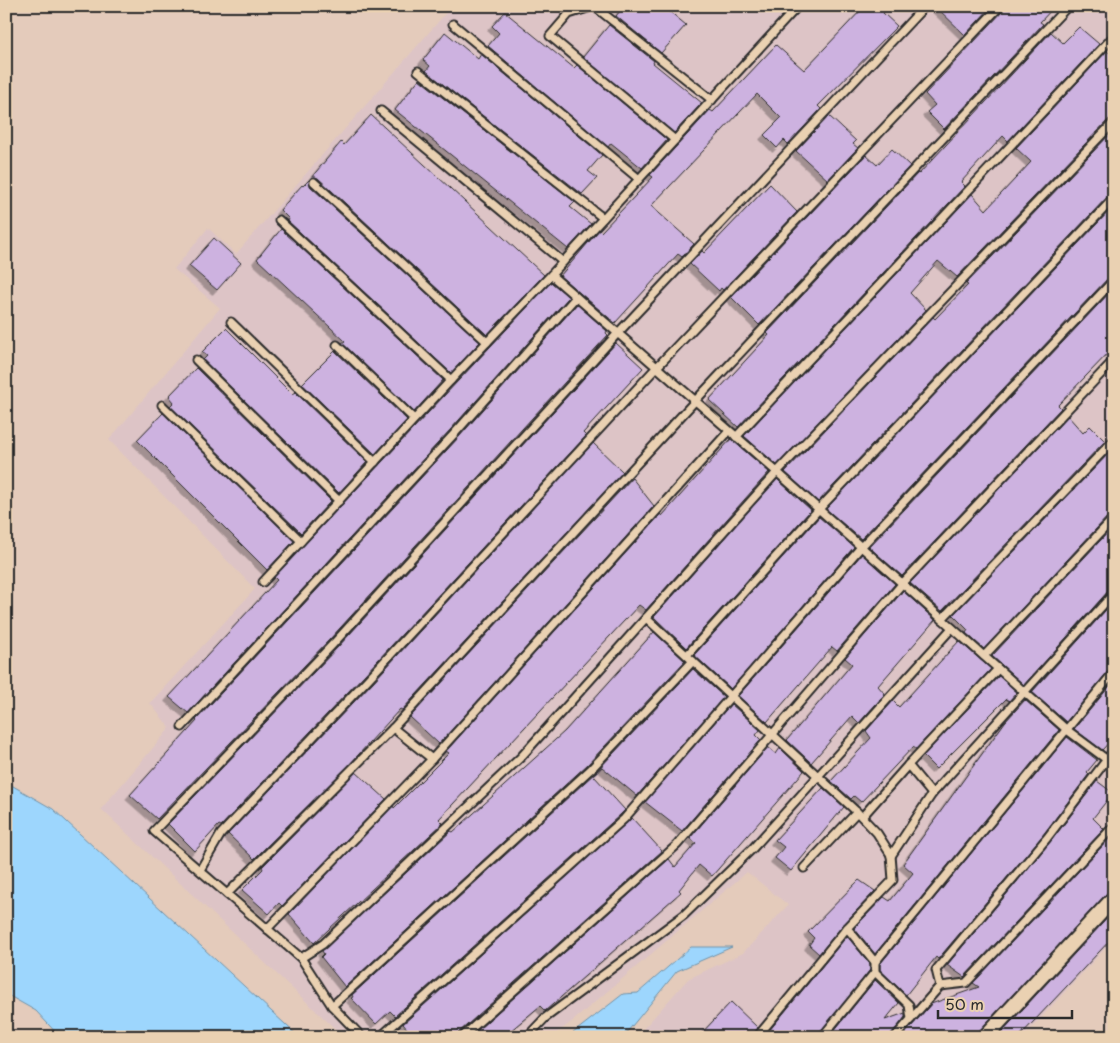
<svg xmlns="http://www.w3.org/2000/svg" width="1120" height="1043" font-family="'Playpen Sans',sans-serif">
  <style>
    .built { fill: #ddc4c6 }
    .water { fill: #9dd6fd; stroke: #6f92a9 }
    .building { fill: #cdb2e0; stroke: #2b2b2b; filter: url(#shadow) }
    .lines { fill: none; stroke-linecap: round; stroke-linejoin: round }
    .lane-casing { stroke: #2b2b2b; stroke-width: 11 }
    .street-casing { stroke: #2b2b2b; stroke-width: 18 }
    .lane { stroke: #ead1b2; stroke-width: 7 }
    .street { stroke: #ead1b2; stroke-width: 14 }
  </style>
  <defs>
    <filter id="shadow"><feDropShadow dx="-4.5" dy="4.5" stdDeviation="0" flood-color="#0004"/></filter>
  </defs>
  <rect width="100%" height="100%" fill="#e4cbbb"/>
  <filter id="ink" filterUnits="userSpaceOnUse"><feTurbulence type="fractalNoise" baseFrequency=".02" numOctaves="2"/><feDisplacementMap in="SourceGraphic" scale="10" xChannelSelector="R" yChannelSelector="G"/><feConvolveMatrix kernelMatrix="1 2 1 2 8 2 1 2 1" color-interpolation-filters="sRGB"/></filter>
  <g filter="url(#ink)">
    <!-- built -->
    <path class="built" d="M 452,6 L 1114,6 L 1114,939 L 1023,1037 L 636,1037 L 688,979 L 743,953 L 788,905 L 747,872 L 574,1020 L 551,1037 L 344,1037 L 101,809 L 170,728 L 150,703 L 255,589 L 109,440 L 220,308 L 174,269 L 208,228 L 236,254 Z"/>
    <!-- water -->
    <g class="water">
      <path d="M 6,782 L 53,809 L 299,1037 L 60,1037 L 36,1011 L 6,994 Z"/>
      <path d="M 691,947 L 732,947 L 677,971 L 623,1037 L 568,1037 L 623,994 L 638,993 Z"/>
    </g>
    <!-- building -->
    <g class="building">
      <path d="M 624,6 L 663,6 L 686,25 L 661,53 L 616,16 Z"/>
      <path d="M 865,6 L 889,6 L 883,13 L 897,26 L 818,106 L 821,109 L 788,144 L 784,140 L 777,148 L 764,135 L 781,118 L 757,94 L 651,206 L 694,244 L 682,257 L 678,254 L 615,323 L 560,276 L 599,230 L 601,232 L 653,177 L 650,175 L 710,110 L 713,112 L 776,45 L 804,70 Z"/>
      <path d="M 935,6 L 992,6 L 965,35 Z"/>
      <path d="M 1005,6 L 1055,6 L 1040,22 L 1043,24 L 944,129 L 927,112 L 935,105 L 925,94 L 1004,10 Z"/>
      <path d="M 505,12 L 574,68 L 577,65 L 667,140 L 642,168 L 611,143 L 608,147 L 488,46 L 499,33 L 492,26 Z"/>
      <path d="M 609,25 L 654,61 L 653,63 L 702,103 L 674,133 L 583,57 Z"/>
      <path d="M 1079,27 L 1099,44 L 1008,141 L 1003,136 L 961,182 L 965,186 L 738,427 L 709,400 L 769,335 L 767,333 L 918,173 L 919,174 L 1051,32 L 1063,43 Z"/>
      <path d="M 445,32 L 478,59 L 481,54 L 602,155 L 588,171 L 597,178 L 582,194 L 426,71 L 430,66 L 423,60 Z"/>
      <path d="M 1107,51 L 1114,57 L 1114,117 L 1110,118 L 957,277 L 938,261 L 910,293 L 926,310 L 777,465 L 744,436 L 972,194 L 986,210 L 1031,162 L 1016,148 Z"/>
      <path d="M 419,79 L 575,202 L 570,207 L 591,224 L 568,249 L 395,110 Z"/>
      <path d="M 371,115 L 544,275 L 487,335 L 318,178 L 315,177 L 311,178 L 341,142 L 344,145 Z"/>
      <path d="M 829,116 L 856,141 L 853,144 L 858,148 L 828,180 L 796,151 Z"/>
      <path d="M 1114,130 L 1114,193 L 1110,194 L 818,502 L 785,472 L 933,317 L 935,319 L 968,285 L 966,284 Z"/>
      <path d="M 892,149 L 910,166 L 759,325 L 731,297 L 866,155 L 877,165 Z"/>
      <path d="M 310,179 L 310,186 L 480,342 L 451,373 L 288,221 L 289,219 L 280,210 L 302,185 L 303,186 Z"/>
      <path d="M 770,184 L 797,212 L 723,290 L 721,288 L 719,291 L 690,264 L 702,251 L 704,253 Z"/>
      <path d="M 1114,206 L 1114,275 L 1110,276 L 861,539 L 826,509 Z"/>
      <path d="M 281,229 L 443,380 L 414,412 L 342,343 L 345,341 L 257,259 Z"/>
      <path d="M 214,238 L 241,263 L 217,290 L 189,266 Z"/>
      <path d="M 551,282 L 569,297 L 451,429 L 188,713 L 169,697 L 277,580 L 274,577 Z"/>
      <path d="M 1114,288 L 1114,347 L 1058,405 L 1061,408 L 902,576 L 869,547 Z"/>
      <path d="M 577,304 L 607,331 L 606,333 L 608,335 L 330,639 L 157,819 L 130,795 L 197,721 L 196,720 L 459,437 Z"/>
      <path d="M 226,328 L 292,394 L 295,392 L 367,462 L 339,493 L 203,360 L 207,356 L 202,352 Z"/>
      <path d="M 616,343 L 643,368 L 583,433 L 586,436 L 365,674 L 221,826 L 219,825 L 195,851 L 168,824 L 338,647 Z"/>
      <path d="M 335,351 L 407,420 L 375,454 L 302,384 Z"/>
      <path d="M 196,368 L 331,501 L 301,533 L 170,406 L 174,402 L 169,396 Z"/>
      <path d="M 163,413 L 294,541 L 267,570 L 137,440 Z"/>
      <path d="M 1068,416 L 1083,433 L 1090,426 L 1105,441 L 942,611 L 910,583 Z"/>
      <path d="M 731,439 L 769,472 L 646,610 L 639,605 L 439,819 L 443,823 L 314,943 L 289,914 L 393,806 L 394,808 L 449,753 L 446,751 L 661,514 L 662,516 Z"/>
      <path d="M 593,443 L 623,472 L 402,710 L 400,709 L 349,765 L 254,859 L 228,834 L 373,682 Z"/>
      <path d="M 1113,449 L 1114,513 L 1110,514 L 984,649 L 966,633 L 968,630 L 953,615 Z"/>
      <path d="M 632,478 L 654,506 L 439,744 L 410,717 Z"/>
      <path d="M 777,479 L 811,510 L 686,648 L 654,617 Z"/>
      <path d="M 819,517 L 854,547 L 731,689 L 694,655 Z"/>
      <path d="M 1114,526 L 1114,588 L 1110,589 L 1024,685 L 992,656 Z"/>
      <path d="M 862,554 L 895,584 L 837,651 L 832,647 L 767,722 L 738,696 Z"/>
      <path d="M 903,591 L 935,620 L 878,686 L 885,694 L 859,723 L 852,716 L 811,763 L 787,740 L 852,664 L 845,658 Z"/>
      <path d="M 1114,601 L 1114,667 L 1110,669 L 1066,722 L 1032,692 Z"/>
      <path d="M 654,632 L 685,661 L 588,764 L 345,987 L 321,957 L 324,954 L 322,951 L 451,831 L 453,832 L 565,731 Z"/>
      <path d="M 959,641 L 991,669 L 916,749 L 913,747 L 861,802 L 854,796 L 851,799 L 831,781 L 871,738 L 866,731 L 893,701 L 899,707 Z"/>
      <path d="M 693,669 L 724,697 L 637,796 L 602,767 L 594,776 L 625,810 L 620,815 L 395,1016 L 390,1011 L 376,1024 L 351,998 L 353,997 L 352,995 L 596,772 Z"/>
      <path d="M 999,676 L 1017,692 L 1009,701 L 1006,699 L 936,769 L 923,756 Z"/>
      <path d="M 1114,681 L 1114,737 L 1102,750 L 1074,729 Z"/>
      <path d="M 1025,700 L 1059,730 L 875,954 L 854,928 L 884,897 L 890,901 L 913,873 L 903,864 L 1005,722 Z"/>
      <path d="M 731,704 L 760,730 L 756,735 L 761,740 L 682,831 L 645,802 Z"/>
      <path d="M 1067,737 L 1097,760 L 1087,772 L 1089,774 L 1043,835 L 938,959 L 936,957 L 906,995 L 880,970 L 880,964 Z"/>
      <path d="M 768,747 L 776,754 L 780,748 L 804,771 L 712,876 L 699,865 L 679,890 L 681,892 L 545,1011 L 540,1006 L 503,1037 L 470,1037 L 669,859 L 675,867 L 696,843 L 690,838 Z"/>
      <path d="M 356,772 L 386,799 L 282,906 L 279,903 L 269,914 L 242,890 L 263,869 L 262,867 Z"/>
      <path d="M 1097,781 L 1113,793 L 1093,818 L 1104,829 L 964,977 L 947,965 L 1051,841 Z"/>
      <path d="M 823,788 L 844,807 L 791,871 L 775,858 L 784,847 L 775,840 Z"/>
      <path d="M 632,818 L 662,851 L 458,1033 L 457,1037 L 414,1037 L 403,1024 Z"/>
      <path d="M 1112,836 L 1114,838 L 1114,889 L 1108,892 L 979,1031 L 976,1037 L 902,1037 L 931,1004 L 979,987 L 973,983 Z"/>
      <path d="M 859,880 L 875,891 L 843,925 L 819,954 L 809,945 L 814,938 L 808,932 Z"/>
      <path d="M 1114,911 L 1114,936 L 1019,1037 L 997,1037 Z"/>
      <path d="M 847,936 L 870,964 L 870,970 L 817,1037 L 764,1037 Z"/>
      <path d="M 875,980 L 899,1003 L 885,1020 L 905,1013 L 905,1017 L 890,1037 L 829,1037 Z"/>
      <path d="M 731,1002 L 758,1028 L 752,1037 L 698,1037 Z"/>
    </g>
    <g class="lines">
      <defs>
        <g id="lane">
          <path d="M 453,24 L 639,179"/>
          <path d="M 418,71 L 603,218"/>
          <path d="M 381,111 L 563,262"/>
          <path d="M 675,140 L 550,36 L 569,14 L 594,6 L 712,100"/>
          <path d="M 314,182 L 487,342"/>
          <path d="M 279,220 L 451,380 L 551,275 L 798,6"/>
          <path d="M 551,275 L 777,472 L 1067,730 L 1114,765"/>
          <path d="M 231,322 L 375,462"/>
          <path d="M 337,345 L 414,419"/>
          <path d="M 196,360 L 339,501"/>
          <path d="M 162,405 L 301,541"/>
          <path d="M 736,437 L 1114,36"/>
          <path d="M 263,582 L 451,380"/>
          <path d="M 646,618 L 857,812 L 877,833 L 891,855 L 893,880 L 847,928 L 875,962 L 875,972 L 909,1005 L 911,1019 L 895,1037"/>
          <path d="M 942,619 L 1114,440"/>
          <path d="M 687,655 L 819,509 L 1114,198"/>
          <path d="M 984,656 L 1114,518"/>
          <path d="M 182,727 L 455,433 L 576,297"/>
          <path d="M 393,728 L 432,759"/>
          <path d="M 908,765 L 998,669"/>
          <path d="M 932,794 L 1114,593"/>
          <path d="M 862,817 L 908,765 L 932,794 L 891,856"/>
          <path d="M 804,868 L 857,812"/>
          <path d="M 200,870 L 221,834 L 369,678 L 656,368 L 1000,6"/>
          <path d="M 227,894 L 393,728 L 695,401 L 1068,6"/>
          <path d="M 267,929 L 432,759 L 729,431"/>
          <path d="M 301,958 L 323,944 L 521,757 L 777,472 L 1114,122"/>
          <path d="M 875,962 L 1114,672"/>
          <path d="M 940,986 L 936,970 L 1047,838 L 1114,750"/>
          <path d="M 332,1006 L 592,768 L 693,661"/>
          <path d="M 911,1019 L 940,986 L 966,983 L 1114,826"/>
          <path d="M 362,1037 L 332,1006 L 301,958 L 154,831 L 334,643 L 617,334 L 925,6"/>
          <path d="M 380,1037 L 624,819 L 861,547 L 1114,280"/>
          <path d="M 462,1037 L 677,845 L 902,584 L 1114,360"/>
          <path d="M 527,1037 L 545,1018 L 684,915 L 753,848 L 952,628"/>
          <path d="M 757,1037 L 847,928"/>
          <path d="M 822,1037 L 875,972"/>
        </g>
        <path id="street" d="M 985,1037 L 1114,898"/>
      </defs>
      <!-- lane casing -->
      <use href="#lane" class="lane-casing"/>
      <!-- street casing -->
      <use href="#street" class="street-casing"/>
      <!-- lane -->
      <use href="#lane" class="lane"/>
      <!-- street -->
      <use href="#street" class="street"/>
    </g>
  </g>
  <!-- margin -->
  <rect width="1120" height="1043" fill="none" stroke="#ead1b2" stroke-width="25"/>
  <rect x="12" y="12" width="1095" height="1018" fill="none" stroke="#2b2b2b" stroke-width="2" filter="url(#ink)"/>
  <!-- scale -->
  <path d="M938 1010v8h134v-8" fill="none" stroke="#2b2b2b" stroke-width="2.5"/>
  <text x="945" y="1010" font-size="15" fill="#2b2b2b" stroke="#ead1b2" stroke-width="4" paint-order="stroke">50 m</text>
</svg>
